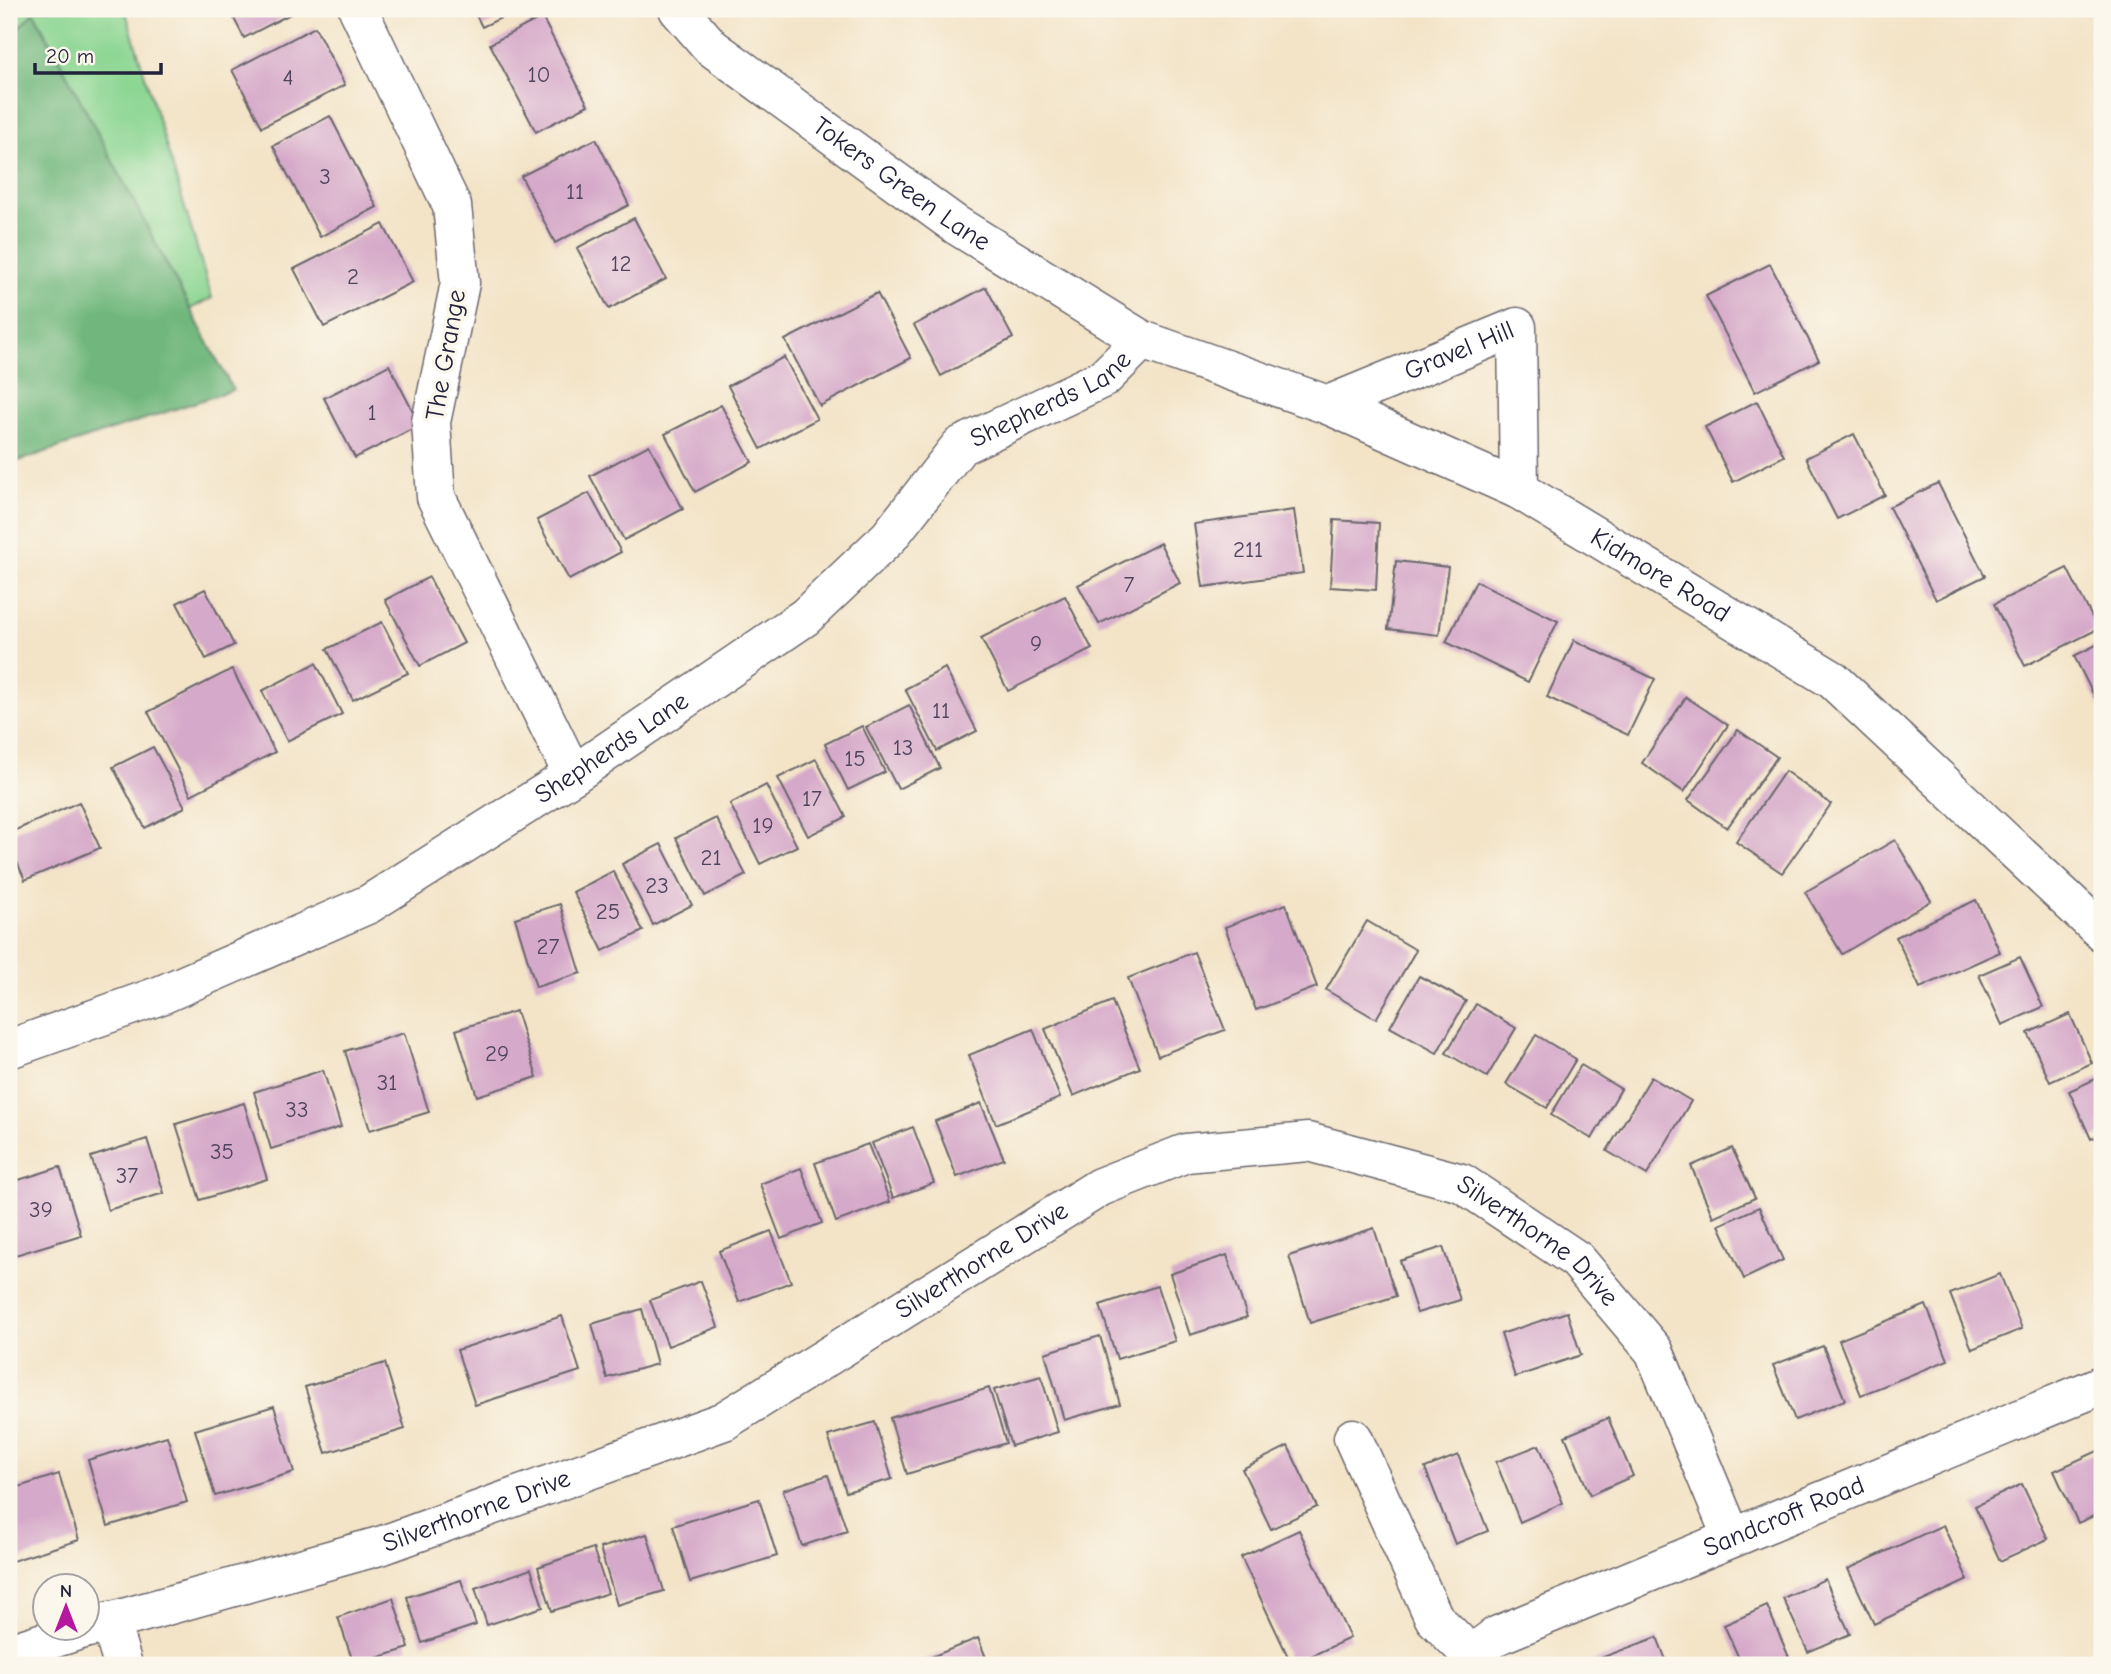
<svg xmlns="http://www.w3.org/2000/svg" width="2111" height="1674" font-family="'Comic Neue',sans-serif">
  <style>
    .green { fill: #8cd693; stroke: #577c67; stroke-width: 2 }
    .forest { fill: #71b77d; stroke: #4a6c5c; stroke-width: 2 }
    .building { fill: #d5a9c9 }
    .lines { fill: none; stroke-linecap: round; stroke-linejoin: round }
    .minor-casing { stroke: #6b666c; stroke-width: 41 }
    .minor { stroke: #fff; stroke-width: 38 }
    .labels { text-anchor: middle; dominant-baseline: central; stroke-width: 7; stroke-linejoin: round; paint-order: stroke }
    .number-label { font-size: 23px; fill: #4f445e }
    .street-label { font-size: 26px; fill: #22223b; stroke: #fbf7ec }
  </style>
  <rect width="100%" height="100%" fill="#fbf7ec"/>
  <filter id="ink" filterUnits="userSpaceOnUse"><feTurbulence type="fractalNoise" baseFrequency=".0143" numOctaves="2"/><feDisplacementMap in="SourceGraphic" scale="14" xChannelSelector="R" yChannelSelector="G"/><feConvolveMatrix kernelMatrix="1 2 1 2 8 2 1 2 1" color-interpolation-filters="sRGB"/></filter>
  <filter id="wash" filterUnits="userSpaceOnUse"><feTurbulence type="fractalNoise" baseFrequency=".00686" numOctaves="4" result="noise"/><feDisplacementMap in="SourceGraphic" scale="28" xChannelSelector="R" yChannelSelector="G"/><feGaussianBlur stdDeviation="1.57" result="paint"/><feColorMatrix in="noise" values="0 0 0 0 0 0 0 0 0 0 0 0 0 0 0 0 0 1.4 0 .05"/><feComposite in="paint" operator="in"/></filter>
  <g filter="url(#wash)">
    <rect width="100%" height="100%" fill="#f3e4c8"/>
    <!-- green -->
    <path class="green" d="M 9,9 L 125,9 L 212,298 L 9,399 Z"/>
    <!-- forest -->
    <path class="forest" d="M 34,12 L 233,390 L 9,464 L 9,38 Z"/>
    <g id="blocks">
      <!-- building -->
      <g class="building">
        <path d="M 229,9 L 300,9 L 244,38 Z"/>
        <path d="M 473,9 L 520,9 L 482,27 Z"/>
        <path d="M 542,17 L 588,105 L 536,132 L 490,44 Z"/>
        <path d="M 315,27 L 345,85 L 262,127 L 232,70 Z"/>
        <path d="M 330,116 L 377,207 L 320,237 L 273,146 Z"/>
        <path d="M 596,139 L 629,205 L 555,243 L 521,176 Z"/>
        <path d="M 634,218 L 666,279 L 609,309 L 577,248 Z"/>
        <path d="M 383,224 L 413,282 L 324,327 L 294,269 Z"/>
        <path d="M 1770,264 L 1819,360 L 1755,392 L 1706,296 Z"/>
        <path d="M 986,287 L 1013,338 L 941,376 L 914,325 Z"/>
        <path d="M 877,293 L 911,358 L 820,406 L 785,340 Z"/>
        <path d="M 784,357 L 817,419 L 761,449 L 728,386 Z"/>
        <path d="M 389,365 L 420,425 L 355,458 L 324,398 Z"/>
        <path d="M 1757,401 L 1784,456 L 1733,482 L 1705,427 Z"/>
        <path d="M 721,405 L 752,462 L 695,492 L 665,434 Z"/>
        <path d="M 1854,434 L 1885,495 L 1837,519 L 1806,458 Z"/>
        <path d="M 649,445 L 683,509 L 624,540 L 590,476 Z"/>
        <path d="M 1938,483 L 1985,576 L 1936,600 L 1889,507 Z"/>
        <path d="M 589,493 L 621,552 L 569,580 L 537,520 Z"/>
        <path d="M 1294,510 L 1303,573 L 1203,587 L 1194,524 Z"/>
        <path d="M 1334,520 L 1379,523 L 1376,590 L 1330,587 Z"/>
        <path d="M 1160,543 L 1180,583 L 1099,624 L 1078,585 Z"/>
        <path d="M 1396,561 L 1448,567 L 1439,635 L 1388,629 Z"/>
        <path d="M 2067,568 L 2098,629 L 2025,666 L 1994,604 Z"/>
        <path d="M 429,577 L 464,643 L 420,666 L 385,600 Z"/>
        <path d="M 1476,581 L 1558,621 L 1528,682 L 1446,642 Z"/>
        <path d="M 205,589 L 234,645 L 206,659 L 177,603 Z"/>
        <path d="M 1065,596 L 1092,649 L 1008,691 L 981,638 Z"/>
        <path d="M 382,622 L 408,673 L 353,700 L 327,649 Z"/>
        <path d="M 1574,640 L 1655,679 L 1628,735 L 1547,697 Z"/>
        <path d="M 2102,642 L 2102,712 L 2074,656 Z"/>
        <path d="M 316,663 L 342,714 L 287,741 L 262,691 Z"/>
        <path d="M 945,668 L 977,731 L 937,751 L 905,689 Z"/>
        <path d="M 232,669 L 275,752 L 191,795 L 148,712 Z"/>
        <path d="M 1686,697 L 1728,725 L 1684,792 L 1642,763 Z"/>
        <path d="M 909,705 L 940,768 L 898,789 L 866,727 Z"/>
        <path d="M 862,726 L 885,772 L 848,790 L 825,744 Z"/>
        <path d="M 1738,730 L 1777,757 L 1727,828 L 1688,800 Z"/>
        <path d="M 153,747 L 185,807 L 145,828 L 113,767 Z"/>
        <path d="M 816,759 L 846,817 L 808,836 L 778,778 Z"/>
        <path d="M 1785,771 L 1831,804 L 1782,873 L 1736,842 Z"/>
        <path d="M 766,785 L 797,846 L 760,864 L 730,804 Z"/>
        <path d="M 79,802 L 100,848 L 25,880 L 9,844 L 9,833 Z"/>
        <path d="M 716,818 L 746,875 L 705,896 L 676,838 Z"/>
        <path d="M 1895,840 L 1931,901 L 1842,954 L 1805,892 Z"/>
        <path d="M 661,844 L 692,905 L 653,925 L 622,864 Z"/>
        <path d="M 613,871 L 643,931 L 603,951 L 573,892 Z"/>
        <path d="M 1976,900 L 2000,952 L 1920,988 L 1896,937 Z"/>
        <path d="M 560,904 L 581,973 L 536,987 L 515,918 Z"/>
        <path d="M 1286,904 L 1317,987 L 1256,1010 L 1225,927 Z"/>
        <path d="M 1367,921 L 1416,950 L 1376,1019 L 1326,990 Z"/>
        <path d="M 1194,952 L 1225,1030 L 1158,1056 L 1128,978 Z"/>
        <path d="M 2020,957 L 2043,1007 L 2002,1025 L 1979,975 Z"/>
        <path d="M 1419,976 L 1466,1001 L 1437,1053 L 1390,1027 Z"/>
        <path d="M 1112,1001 L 1140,1068 L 1073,1096 L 1045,1029 Z"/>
        <path d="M 1476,1004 L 1516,1028 L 1487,1077 L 1446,1053 Z"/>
        <path d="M 516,1011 L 537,1077 L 477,1096 L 456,1030 Z"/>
        <path d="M 2070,1014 L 2092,1063 L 2050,1082 L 2028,1033 Z"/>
        <path d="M 1033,1029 L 1060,1098 L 996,1124 L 969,1055 Z"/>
        <path d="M 404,1033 L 429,1112 L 370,1130 L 345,1051 Z"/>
        <path d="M 1536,1035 L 1576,1059 L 1547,1108 L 1506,1084 Z"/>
        <path d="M 1581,1065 L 1621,1089 L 1592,1139 L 1551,1115 Z"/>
        <path d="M 323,1070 L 341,1127 L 271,1149 L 254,1092 Z"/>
        <path d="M 2102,1076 L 2102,1134 L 2091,1139 L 2069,1091 Z"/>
        <path d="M 1651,1077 L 1691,1101 L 1647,1175 L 1607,1151 Z"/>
        <path d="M 244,1103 L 267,1179 L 200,1200 L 176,1124 Z"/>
        <path d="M 981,1103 L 1004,1159 L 957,1177 L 935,1121 Z"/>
        <path d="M 913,1127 L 934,1183 L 893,1198 L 872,1143 Z"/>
        <path d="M 147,1139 L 164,1193 L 108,1210 L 91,1157 Z"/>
        <path d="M 868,1144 L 890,1202 L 836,1222 L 815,1163 Z"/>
        <path d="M 1732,1148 L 1755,1198 L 1713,1217 L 1691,1166 Z"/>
        <path d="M 60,1167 L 81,1235 L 9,1257 L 9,1183 Z"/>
        <path d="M 801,1168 L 822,1223 L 781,1239 L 760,1184 Z"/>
        <path d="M 1759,1207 L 1783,1260 L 1744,1279 L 1719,1225 Z"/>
        <path d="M 1374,1228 L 1396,1296 L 1310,1323 L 1289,1256 Z"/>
        <path d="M 771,1231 L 791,1282 L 739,1302 L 719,1251 Z"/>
        <path d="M 1443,1247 L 1460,1300 L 1417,1313 L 1400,1261 Z"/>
        <path d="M 1227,1255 L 1247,1317 L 1190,1335 L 1170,1274 Z"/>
        <path d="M 2000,1274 L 2022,1329 L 1972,1349 L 1950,1294 Z"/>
        <path d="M 701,1281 L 718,1327 L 668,1346 L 650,1300 Z"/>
        <path d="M 1157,1286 L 1175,1341 L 1117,1359 L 1100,1305 Z"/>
        <path d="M 1926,1305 L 1948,1360 L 1861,1395 L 1839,1340 Z"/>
        <path d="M 642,1309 L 657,1364 L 607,1378 L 592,1324 Z"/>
        <path d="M 1567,1312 L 1581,1355 L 1515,1377 L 1501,1334 Z"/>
        <path d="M 562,1316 L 580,1371 L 475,1405 L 457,1350 Z"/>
        <path d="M 1100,1336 L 1120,1404 L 1064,1420 L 1045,1353 Z"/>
        <path d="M 1823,1346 L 1845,1400 L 1795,1420 L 1773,1365 Z"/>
        <path d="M 385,1363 L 405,1429 L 326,1453 L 305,1387 Z"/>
        <path d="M 1041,1376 L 1058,1432 L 1011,1446 L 994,1390 Z"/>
        <path d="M 989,1388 L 1006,1443 L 907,1474 L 890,1418 Z"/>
        <path d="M 274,1406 L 294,1472 L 215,1496 L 195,1430 Z"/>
        <path d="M 1608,1418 L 1633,1476 L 1590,1495 L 1565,1436 Z"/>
        <path d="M 875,1422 L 892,1479 L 846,1492 L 828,1436 Z"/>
        <path d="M 167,1436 L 187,1502 L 108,1526 L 88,1460 Z"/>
        <path d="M 1539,1445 L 1563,1503 L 1520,1522 L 1496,1462 Z"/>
        <path d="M 1288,1446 L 1317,1507 L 1271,1529 L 1242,1469 Z"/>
        <path d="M 2102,1449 L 2102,1512 L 2078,1523 L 2054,1471 Z"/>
        <path d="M 1458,1455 L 1488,1531 L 1455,1544 L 1425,1468 Z"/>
        <path d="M 59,1474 L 79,1540 L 9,1562 L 9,1490 Z"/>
        <path d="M 828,1475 L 847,1531 L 802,1546 L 783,1490 Z"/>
        <path d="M 2022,1484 L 2048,1539 L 2000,1561 L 1975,1506 Z"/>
        <path d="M 759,1499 L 777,1556 L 690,1582 L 673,1526 Z"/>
        <path d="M 1943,1525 L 1968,1580 L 1874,1624 L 1848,1569 Z"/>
        <path d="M 1299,1530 L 1350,1638 L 1292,1665 L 1241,1557 Z"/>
        <path d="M 647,1534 L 664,1591 L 617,1605 L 600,1548 Z"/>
        <path d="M 593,1548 L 608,1593 L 552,1611 L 538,1567 Z"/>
        <path d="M 531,1569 L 543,1607 L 487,1625 L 475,1588 Z"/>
        <path d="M 1825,1579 L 1850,1634 L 1808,1652 L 1783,1598 Z"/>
        <path d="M 461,1580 L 476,1625 L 422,1643 L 407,1597 Z"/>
        <path d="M 393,1598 L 409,1648 L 354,1665 L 338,1617 Z"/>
        <path d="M 1767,1606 L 1791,1662 L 1783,1665 L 1742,1665 L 1724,1625 Z"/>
        <path d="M 1657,1637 L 1668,1665 L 1582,1665 Z"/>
        <path d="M 978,1638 L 989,1665 L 921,1665 L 919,1662 Z"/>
      </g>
    </g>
  </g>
  <g filter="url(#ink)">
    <use href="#blocks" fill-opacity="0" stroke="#6b666c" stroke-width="2"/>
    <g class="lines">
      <defs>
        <g id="minor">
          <path d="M 358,9 L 452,206 L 460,283 L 431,422 L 436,497 L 573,775"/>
          <path id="s1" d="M 678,9 L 711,47 L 956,225 L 1142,340 L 1328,405 L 1519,490 L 1833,680 L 2102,932"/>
          <path id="s2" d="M 1328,405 L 1517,327 L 1519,490"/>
          <path id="s3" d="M 9,1049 L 161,995 L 369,904 L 573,775 L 805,617 L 889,537 L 960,446 L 1104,378 L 1142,340"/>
          <path d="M 1353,1438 L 1434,1618 L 1471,1655 L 1471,1665"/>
          <path d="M 110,1621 L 123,1665"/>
          <path id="s4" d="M 88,1628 L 383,1545 L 724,1421 L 1100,1187 L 1186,1153 L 1308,1142 L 1462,1183 L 1577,1260 L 1654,1351 L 1732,1538"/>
          <path d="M 9,1653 L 87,1628"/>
          <path id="s5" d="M 1471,1655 L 1496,1636 L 2102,1385"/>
        </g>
      </defs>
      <!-- minor casing -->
      <use href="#minor" class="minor-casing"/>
      <!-- minor -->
      <use href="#minor" class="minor"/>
    </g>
  </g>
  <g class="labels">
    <!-- number labels -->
    <g class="number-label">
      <text x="539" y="74">10</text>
      <text x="288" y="77">4</text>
      <text x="325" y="176">3</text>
      <text x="575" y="191">11</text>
      <text x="621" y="263">12</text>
      <text x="353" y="276">2</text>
      <text x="372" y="412">1</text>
      <text x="1248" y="549">211</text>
      <text x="1129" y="584">7</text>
      <text x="1036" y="643">9</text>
      <text x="941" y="710">11</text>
      <text x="903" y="747">13</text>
      <text x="855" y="758">15</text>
      <text x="812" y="798">17</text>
      <text x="763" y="825">19</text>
      <text x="711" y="857">21</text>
      <text x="657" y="885">23</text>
      <text x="608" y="911">25</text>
      <text x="548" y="946">27</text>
      <text x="497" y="1053">29</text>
      <text x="387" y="1082">31</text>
      <text x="297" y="1109">33</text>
      <text x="222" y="1151">35</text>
      <text x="127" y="1175">37</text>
      <text x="41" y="1209">39</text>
    </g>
    <!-- street labels -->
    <g class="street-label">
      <text stroke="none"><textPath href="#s1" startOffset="285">Tokers Green Lane</textPath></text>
      <text transform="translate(446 355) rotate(-80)">The Grange</text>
      <text stroke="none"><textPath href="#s2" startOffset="142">Gravel Hill</textPath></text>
      <text stroke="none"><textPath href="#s3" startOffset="1244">Shepherds Lane</textPath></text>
      <text stroke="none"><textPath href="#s1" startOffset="1143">Kidmore Road</textPath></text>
      <text stroke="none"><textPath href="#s3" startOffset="677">Shepherds Lane</textPath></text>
      <text stroke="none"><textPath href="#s4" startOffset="1582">Silverthorne Drive</textPath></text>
      <text stroke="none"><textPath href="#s4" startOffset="973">Silverthorne Drive</textPath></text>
      <text stroke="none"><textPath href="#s4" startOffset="406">Silverthorne Drive</textPath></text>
      <text stroke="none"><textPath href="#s5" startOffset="343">Sandcroft Road</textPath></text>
    </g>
  </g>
  <!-- margin -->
  <rect width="2111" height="1674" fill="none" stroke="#fbf7ec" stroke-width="35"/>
  <!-- north arrow -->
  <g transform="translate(66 1607)"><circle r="33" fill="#fbf7ec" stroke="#a4a2a5" stroke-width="2"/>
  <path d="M0-5L12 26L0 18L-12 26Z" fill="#b5179e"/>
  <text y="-10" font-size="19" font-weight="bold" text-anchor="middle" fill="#22223b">N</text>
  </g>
  <!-- scale -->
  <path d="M35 63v10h126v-10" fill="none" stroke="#22223b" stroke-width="3.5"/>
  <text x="46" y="63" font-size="21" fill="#22223b" stroke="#fbf7ec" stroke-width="5" paint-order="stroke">20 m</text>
</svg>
